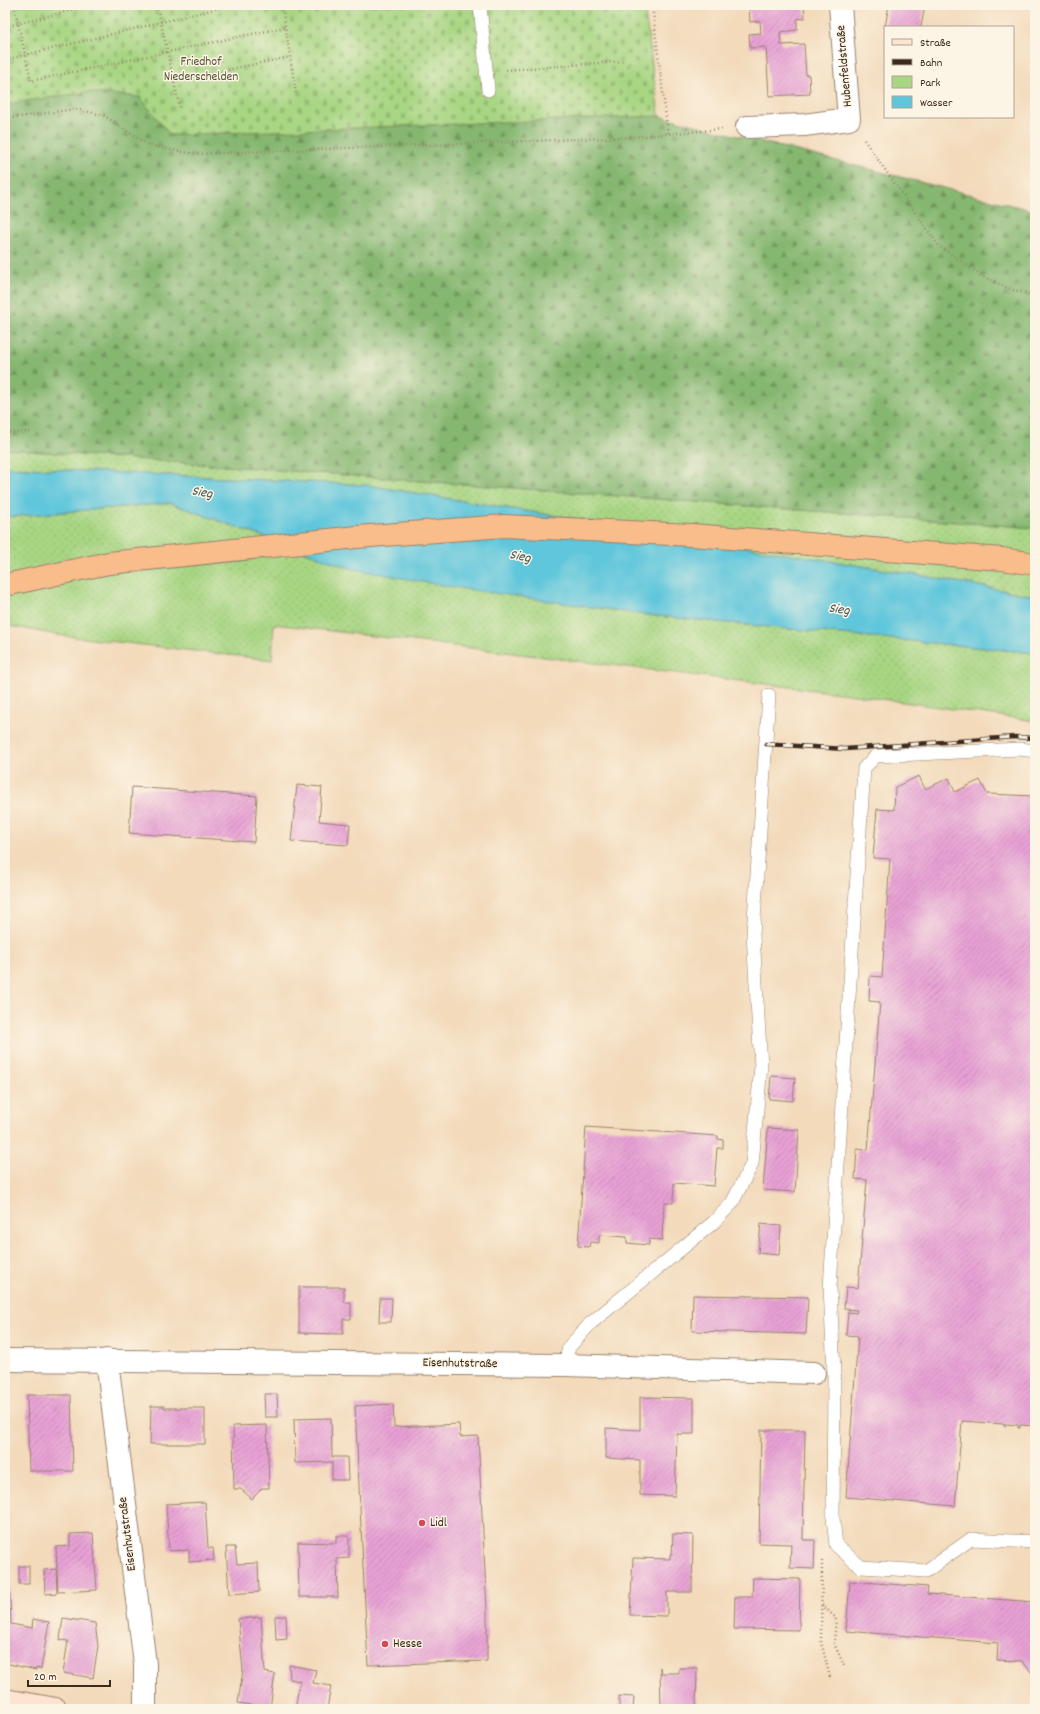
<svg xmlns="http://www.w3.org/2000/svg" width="1040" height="1714" font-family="Dekko,sans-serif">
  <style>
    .green { fill: url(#green-dots); stroke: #728050 }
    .forest { fill: url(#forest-firs); stroke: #607048 }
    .cemetery { fill: url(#cemetery-stones); stroke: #728050 }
    .water { fill: #5fc6db; stroke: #4d787c }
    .building { fill: url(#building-hatch) }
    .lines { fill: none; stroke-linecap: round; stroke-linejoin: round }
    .lane-casing { stroke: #97826c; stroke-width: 14 }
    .street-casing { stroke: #97826c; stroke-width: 24 }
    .secondary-casing { stroke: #97826c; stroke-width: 24 }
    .highway-casing { stroke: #97826c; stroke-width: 24 }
    .path { stroke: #97826c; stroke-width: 2.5; stroke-dasharray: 1 3; stroke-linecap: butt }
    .lane { stroke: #fff; stroke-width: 13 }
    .street { stroke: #fff; stroke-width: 22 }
    .secondary { stroke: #fde4d1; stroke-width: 22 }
    .highway { stroke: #f9bc8b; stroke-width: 22 }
    .rail-casing { stroke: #3b2a1e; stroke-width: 4.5 }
    .rail { stroke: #fcf5e5; stroke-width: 3; stroke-dasharray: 9; stroke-linecap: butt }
    .poi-dot { fill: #d1495b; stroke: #fcf5e5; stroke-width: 1.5 }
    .labels { text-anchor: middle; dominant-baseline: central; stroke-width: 3; stroke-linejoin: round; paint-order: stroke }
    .park-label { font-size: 13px; fill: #565537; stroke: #fcf5e5 }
    .street-label { font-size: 13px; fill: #3b2a1e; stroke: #fcf5e5 }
    .poi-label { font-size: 13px; fill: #3b2a1e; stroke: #fcf5e5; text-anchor: start }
    .water-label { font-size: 14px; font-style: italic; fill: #465957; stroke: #fcf5e5 }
  </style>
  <defs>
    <pattern id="green-dots" width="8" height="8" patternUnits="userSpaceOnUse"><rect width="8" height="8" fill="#a8d683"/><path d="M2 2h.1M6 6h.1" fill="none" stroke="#92b871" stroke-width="1.8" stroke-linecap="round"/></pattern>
    <pattern id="forest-firs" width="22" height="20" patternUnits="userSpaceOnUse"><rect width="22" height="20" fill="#86b771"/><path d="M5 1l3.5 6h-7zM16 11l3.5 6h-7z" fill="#6f955c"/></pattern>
    <pattern id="cemetery-stones" width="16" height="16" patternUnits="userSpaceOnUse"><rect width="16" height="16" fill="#a8d683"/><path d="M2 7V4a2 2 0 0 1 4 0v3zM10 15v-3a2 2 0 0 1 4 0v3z" fill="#92b871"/></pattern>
    <pattern id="building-hatch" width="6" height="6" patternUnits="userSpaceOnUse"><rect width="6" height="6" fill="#e8a1d5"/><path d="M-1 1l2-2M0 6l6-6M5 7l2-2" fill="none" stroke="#bd83ac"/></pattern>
  </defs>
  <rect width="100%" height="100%" fill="#fcf5e5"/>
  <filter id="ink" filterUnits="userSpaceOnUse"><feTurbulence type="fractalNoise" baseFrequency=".025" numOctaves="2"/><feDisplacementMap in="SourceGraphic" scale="8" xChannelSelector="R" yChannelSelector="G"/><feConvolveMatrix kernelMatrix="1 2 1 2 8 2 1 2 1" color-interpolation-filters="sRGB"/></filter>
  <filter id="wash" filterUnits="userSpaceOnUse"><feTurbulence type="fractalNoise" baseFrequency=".012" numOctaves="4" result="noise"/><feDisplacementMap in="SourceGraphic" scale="16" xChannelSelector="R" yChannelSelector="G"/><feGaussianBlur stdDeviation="0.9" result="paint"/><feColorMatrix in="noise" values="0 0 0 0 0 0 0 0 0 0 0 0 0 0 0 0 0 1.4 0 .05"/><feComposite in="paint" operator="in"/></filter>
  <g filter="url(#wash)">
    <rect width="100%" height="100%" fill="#f3dabb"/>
    <!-- green -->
    <g class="green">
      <path d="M 5,449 L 1035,528 L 1035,596 L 935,578 L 366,485 L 5,467 Z"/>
      <path d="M 170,503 L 350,568 L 647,615 L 1035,653 L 1035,721 L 848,694 L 274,624 L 272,660 L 57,635 L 5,625 L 5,517 Z"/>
    </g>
    <!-- forest -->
    <path class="forest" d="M 88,92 L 140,97 L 171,135 L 659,116 L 1035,211 L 1035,528 L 5,449 L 5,104 Z"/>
    <!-- cemetery -->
    <path class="cemetery" d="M 5,5 L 644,5 L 659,116 L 170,135 L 140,97 L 88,92 L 5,104 Z"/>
    <!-- water -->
    <path class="water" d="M 5,467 L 366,485 L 935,578 L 1035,596 L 1035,653 L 647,615 L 445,586 L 350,568 L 170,503 L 5,517 Z"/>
    <g id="blocks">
      <!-- building -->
      <g class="building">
        <path d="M 749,5 L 804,5 L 805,18 L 797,19 L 797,30 L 780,32 L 781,45 L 804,44 L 806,75 L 809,75 L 810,94 L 769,96 L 766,47 L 750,48 L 749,34 L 761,33 L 760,21 L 750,22 Z"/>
        <path d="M 889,5 L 925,5 L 921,27 L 885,27 Z"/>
        <path d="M 919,776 L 925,789 L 949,778 L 955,792 L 980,780 L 987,794 L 1035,796 L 1035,1426 L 1020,1425 L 1020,1428 L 1018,1428 L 1018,1425 L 1005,1424 L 1005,1427 L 1003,1424 L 962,1421 L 955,1506 L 846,1497 L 858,1336 L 846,1335 L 848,1312 L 856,1313 L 857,1310 L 844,1309 L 846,1287 L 858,1288 L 867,1180 L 855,1179 L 857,1149 L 868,1150 L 880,1002 L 869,1001 L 870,976 L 882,977 L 890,859 L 873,858 L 877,809 L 894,810 L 895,787 Z"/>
        <path d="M 297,785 L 322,787 L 319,821 L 350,824 L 348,845 L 291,841 Z"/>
        <path d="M 132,787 L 257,796 L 254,842 L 129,833 Z"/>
        <path d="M 771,1076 L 795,1078 L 793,1101 L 769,1099 Z"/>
        <path d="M 586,1127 L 718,1136 L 718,1139 L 723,1140 L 723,1148 L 717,1148 L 714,1186 L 674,1183 L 673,1203 L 664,1203 L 662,1240 L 649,1239 L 649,1245 L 627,1243 L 627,1237 L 599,1235 L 599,1243 L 590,1242 L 589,1247 L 578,1246 Z"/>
        <path d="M 768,1128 L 799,1130 L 795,1192 L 763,1190 Z"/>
        <path d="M 761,1224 L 781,1226 L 779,1255 L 758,1253 Z"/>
        <path d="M 299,1287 L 344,1287 L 344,1302 L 351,1302 L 351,1319 L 343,1319 L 343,1334 L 299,1333 Z"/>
        <path d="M 693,1295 L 808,1297 L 806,1334 L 692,1331 Z"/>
        <path d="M 380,1298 L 392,1298 L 391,1322 L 379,1322 Z"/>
        <path d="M 264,1394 L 277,1394 L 278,1417 L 265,1417 Z"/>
        <path d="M 27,1395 L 71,1395 L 73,1471 L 29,1471 Z"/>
        <path d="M 640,1397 L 694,1398 L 694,1434 L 677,1434 L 675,1496 L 640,1495 L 640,1460 L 606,1458 L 606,1428 L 640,1430 Z"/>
        <path d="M 393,1404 L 394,1427 L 459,1424 L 460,1437 L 478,1436 L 487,1610 L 487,1661 L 368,1665 L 355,1406 Z"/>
        <path d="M 151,1406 L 164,1406 L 164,1408 L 205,1408 L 205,1444 L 150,1444 Z"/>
        <path d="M 331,1418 L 332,1457 L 347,1457 L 348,1480 L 332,1480 L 332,1462 L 295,1463 L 294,1419 Z"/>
        <path d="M 267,1425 L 269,1488 L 262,1488 L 252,1499 L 241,1489 L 234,1489 L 233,1426 Z"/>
        <path d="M 761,1430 L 805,1430 L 803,1540 L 815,1540 L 814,1569 L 790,1568 L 791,1544 L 759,1543 Z"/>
        <path d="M 205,1502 L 208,1548 L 213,1548 L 214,1560 L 189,1562 L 189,1550 L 169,1551 L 166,1504 Z"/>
        <path d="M 93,1533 L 97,1590 L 58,1592 L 56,1547 L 70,1546 L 70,1534 Z"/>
        <path d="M 673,1534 L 693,1535 L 692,1592 L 667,1592 L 667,1616 L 630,1615 L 633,1558 L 670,1559 L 670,1555 L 672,1555 Z"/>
        <path d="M 336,1536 L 349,1536 L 349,1558 L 337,1559 L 338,1597 L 299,1597 L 298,1542 L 336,1543 Z"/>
        <path d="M 226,1547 L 235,1547 L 237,1564 L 258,1563 L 259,1592 L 229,1594 Z"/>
        <rect x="19" y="1566" width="10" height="18"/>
        <path d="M 56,1569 L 57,1593 L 45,1594 L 44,1570 Z"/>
        <path d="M 753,1578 L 800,1579 L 799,1630 L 734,1629 L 735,1597 L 752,1597 Z"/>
        <path d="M 5,1579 L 9,1579 L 11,1624 L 32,1628 L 33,1619 L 49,1622 L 41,1669 L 36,1668 L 36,1670 L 5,1663 Z"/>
        <path d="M 850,1581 L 928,1587 L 927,1594 L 1035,1602 L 1035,1673 L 1032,1673 L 1022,1661 L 997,1660 L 998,1643 L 846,1631 Z"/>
        <path d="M 275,1616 L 286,1616 L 287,1639 L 276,1640 Z"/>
        <path d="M 261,1617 L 265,1672 L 275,1674 L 270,1708 L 238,1703 L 243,1670 L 238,1619 Z"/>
        <path d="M 63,1618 L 95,1623 L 98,1646 L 93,1678 L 63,1673 L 68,1641 L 60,1640 Z"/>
        <path d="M 289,1665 L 316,1670 L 313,1683 L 331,1686 L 327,1709 L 295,1709 L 300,1681 L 290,1679 Z"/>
        <path d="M 660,1667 L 661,1673 L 679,1673 L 679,1668 L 697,1668 L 696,1709 L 661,1709 Z"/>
        <path d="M 619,1696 L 634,1697 L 633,1709 L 619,1709 Z"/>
      </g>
    </g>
  </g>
  <g filter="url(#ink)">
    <use href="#blocks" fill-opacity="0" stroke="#97826c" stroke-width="1"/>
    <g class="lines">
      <defs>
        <g id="lane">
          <path d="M 480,5 L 488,90"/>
          <path d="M 1035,751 L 1020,749 L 876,756 L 864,768 L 830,1287 L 834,1373 L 833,1518 L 836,1545 L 861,1567 L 926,1571 L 971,1539 L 1035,1542"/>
          <path d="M 565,1365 L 569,1347 L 591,1323 L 714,1222 L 732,1203 L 752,1164 L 761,1066 L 753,935 L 769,695"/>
        </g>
        <g id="street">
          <path d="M 747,127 L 804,125 L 849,119 L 840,5"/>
          <path d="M 5,1360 L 565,1365 L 814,1373"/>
          <path d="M 107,1360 L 145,1664 L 145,1709"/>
        </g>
        <path id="secondary" d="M 5,1700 L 56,1709"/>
        <path id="highway" d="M 5,585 L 109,563 L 357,537 L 504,526 L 692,535 L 1002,559 L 1035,564"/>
      </defs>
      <!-- lane casing -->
      <use href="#lane" class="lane-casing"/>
      <!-- street casing -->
      <use href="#street" class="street-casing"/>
      <!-- secondary casing -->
      <use href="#secondary" class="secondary-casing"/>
      <!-- highway casing -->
      <use href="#highway" class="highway-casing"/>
      <!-- path -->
      <g class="path">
        <path d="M 14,5 L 31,81 L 285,27"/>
        <path d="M 157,5 L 180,109"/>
        <path d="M 282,5 L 296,94"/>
        <path d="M 652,5 L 668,134"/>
        <path d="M 5,27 L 92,5"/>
        <path d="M 5,60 L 232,5"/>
        <path d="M 506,70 L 625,61"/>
        <path d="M 173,81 L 290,57"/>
        <path d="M 5,119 L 75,109 L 103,115 L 148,145 L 193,154 L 633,137 L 722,129"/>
        <path d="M 864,140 L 939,246 L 984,277 L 1013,290 L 1035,295"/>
        <path d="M 5,433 L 33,432"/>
        <path d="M 5,542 L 13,540"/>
        <path d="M 822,1561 L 821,1642 L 830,1677"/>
        <path d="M 822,1605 L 836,1618 L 834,1643 L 845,1668"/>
      </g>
      <!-- lane -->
      <use href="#lane" class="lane"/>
      <!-- street -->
      <use href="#street" class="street"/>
      <!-- secondary -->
      <use href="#secondary" class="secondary"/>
      <!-- highway -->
      <use href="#highway" class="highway"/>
      <defs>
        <path id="rail" d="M 766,744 L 845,749 L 1015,737 L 1035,738"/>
      </defs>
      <!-- rail casing -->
      <use href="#rail" class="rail-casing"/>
      <!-- rail -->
      <use href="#rail" class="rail"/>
    </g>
  </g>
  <!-- markers -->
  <g class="poi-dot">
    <circle cx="422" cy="1523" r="4"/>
    <circle cx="385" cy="1644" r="4"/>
  </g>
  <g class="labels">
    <!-- park labels -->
    <g class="park-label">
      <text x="201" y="62">Friedhof<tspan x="201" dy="15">Niederschelden</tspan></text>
    </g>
    <!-- street labels -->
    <g class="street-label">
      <text transform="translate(845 66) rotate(-95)">Hubenfeldstraße</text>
      <text transform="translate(460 1364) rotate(1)">Eisenhutstraße</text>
      <text transform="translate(128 1534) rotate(-97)">Eisenhutstraße</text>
    </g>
    <!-- poi labels -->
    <g class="poi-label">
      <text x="430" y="1523">Lidl</text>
      <text x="393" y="1644">Hesse</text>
    </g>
    <!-- water labels -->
    <g class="water-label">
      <text transform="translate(202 493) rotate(9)">Sieg</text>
      <text transform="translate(520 557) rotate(12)">Sieg</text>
      <text transform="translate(839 610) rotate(8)">Sieg</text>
    </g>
  </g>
  <!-- margin -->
  <rect width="1040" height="1714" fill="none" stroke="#fcf5e5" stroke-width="20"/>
  <!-- legend -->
  <rect x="884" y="26" width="130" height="92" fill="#fcf5e5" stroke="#afa495"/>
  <rect x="892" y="39" width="20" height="6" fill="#fde4d1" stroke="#afa495"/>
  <text x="920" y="46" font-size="12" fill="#3b2a1e">Straße</text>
  <rect x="892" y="59" width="20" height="6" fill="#3b2a1e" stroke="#afa495"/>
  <text x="920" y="66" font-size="12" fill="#3b2a1e">Bahn</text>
  <rect x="892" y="76" width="20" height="12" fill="#a8d683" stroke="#afa495"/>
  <text x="920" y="86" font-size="12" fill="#3b2a1e">Park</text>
  <rect x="892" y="96" width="20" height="12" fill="#5fc6db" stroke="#afa495"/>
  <text x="920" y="106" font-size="12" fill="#3b2a1e">Wasser</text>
  <!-- scale -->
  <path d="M28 1680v6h82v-6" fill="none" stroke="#3b2a1e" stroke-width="2"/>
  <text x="34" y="1680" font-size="12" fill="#3b2a1e" stroke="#fcf5e5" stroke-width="3" paint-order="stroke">20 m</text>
</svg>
